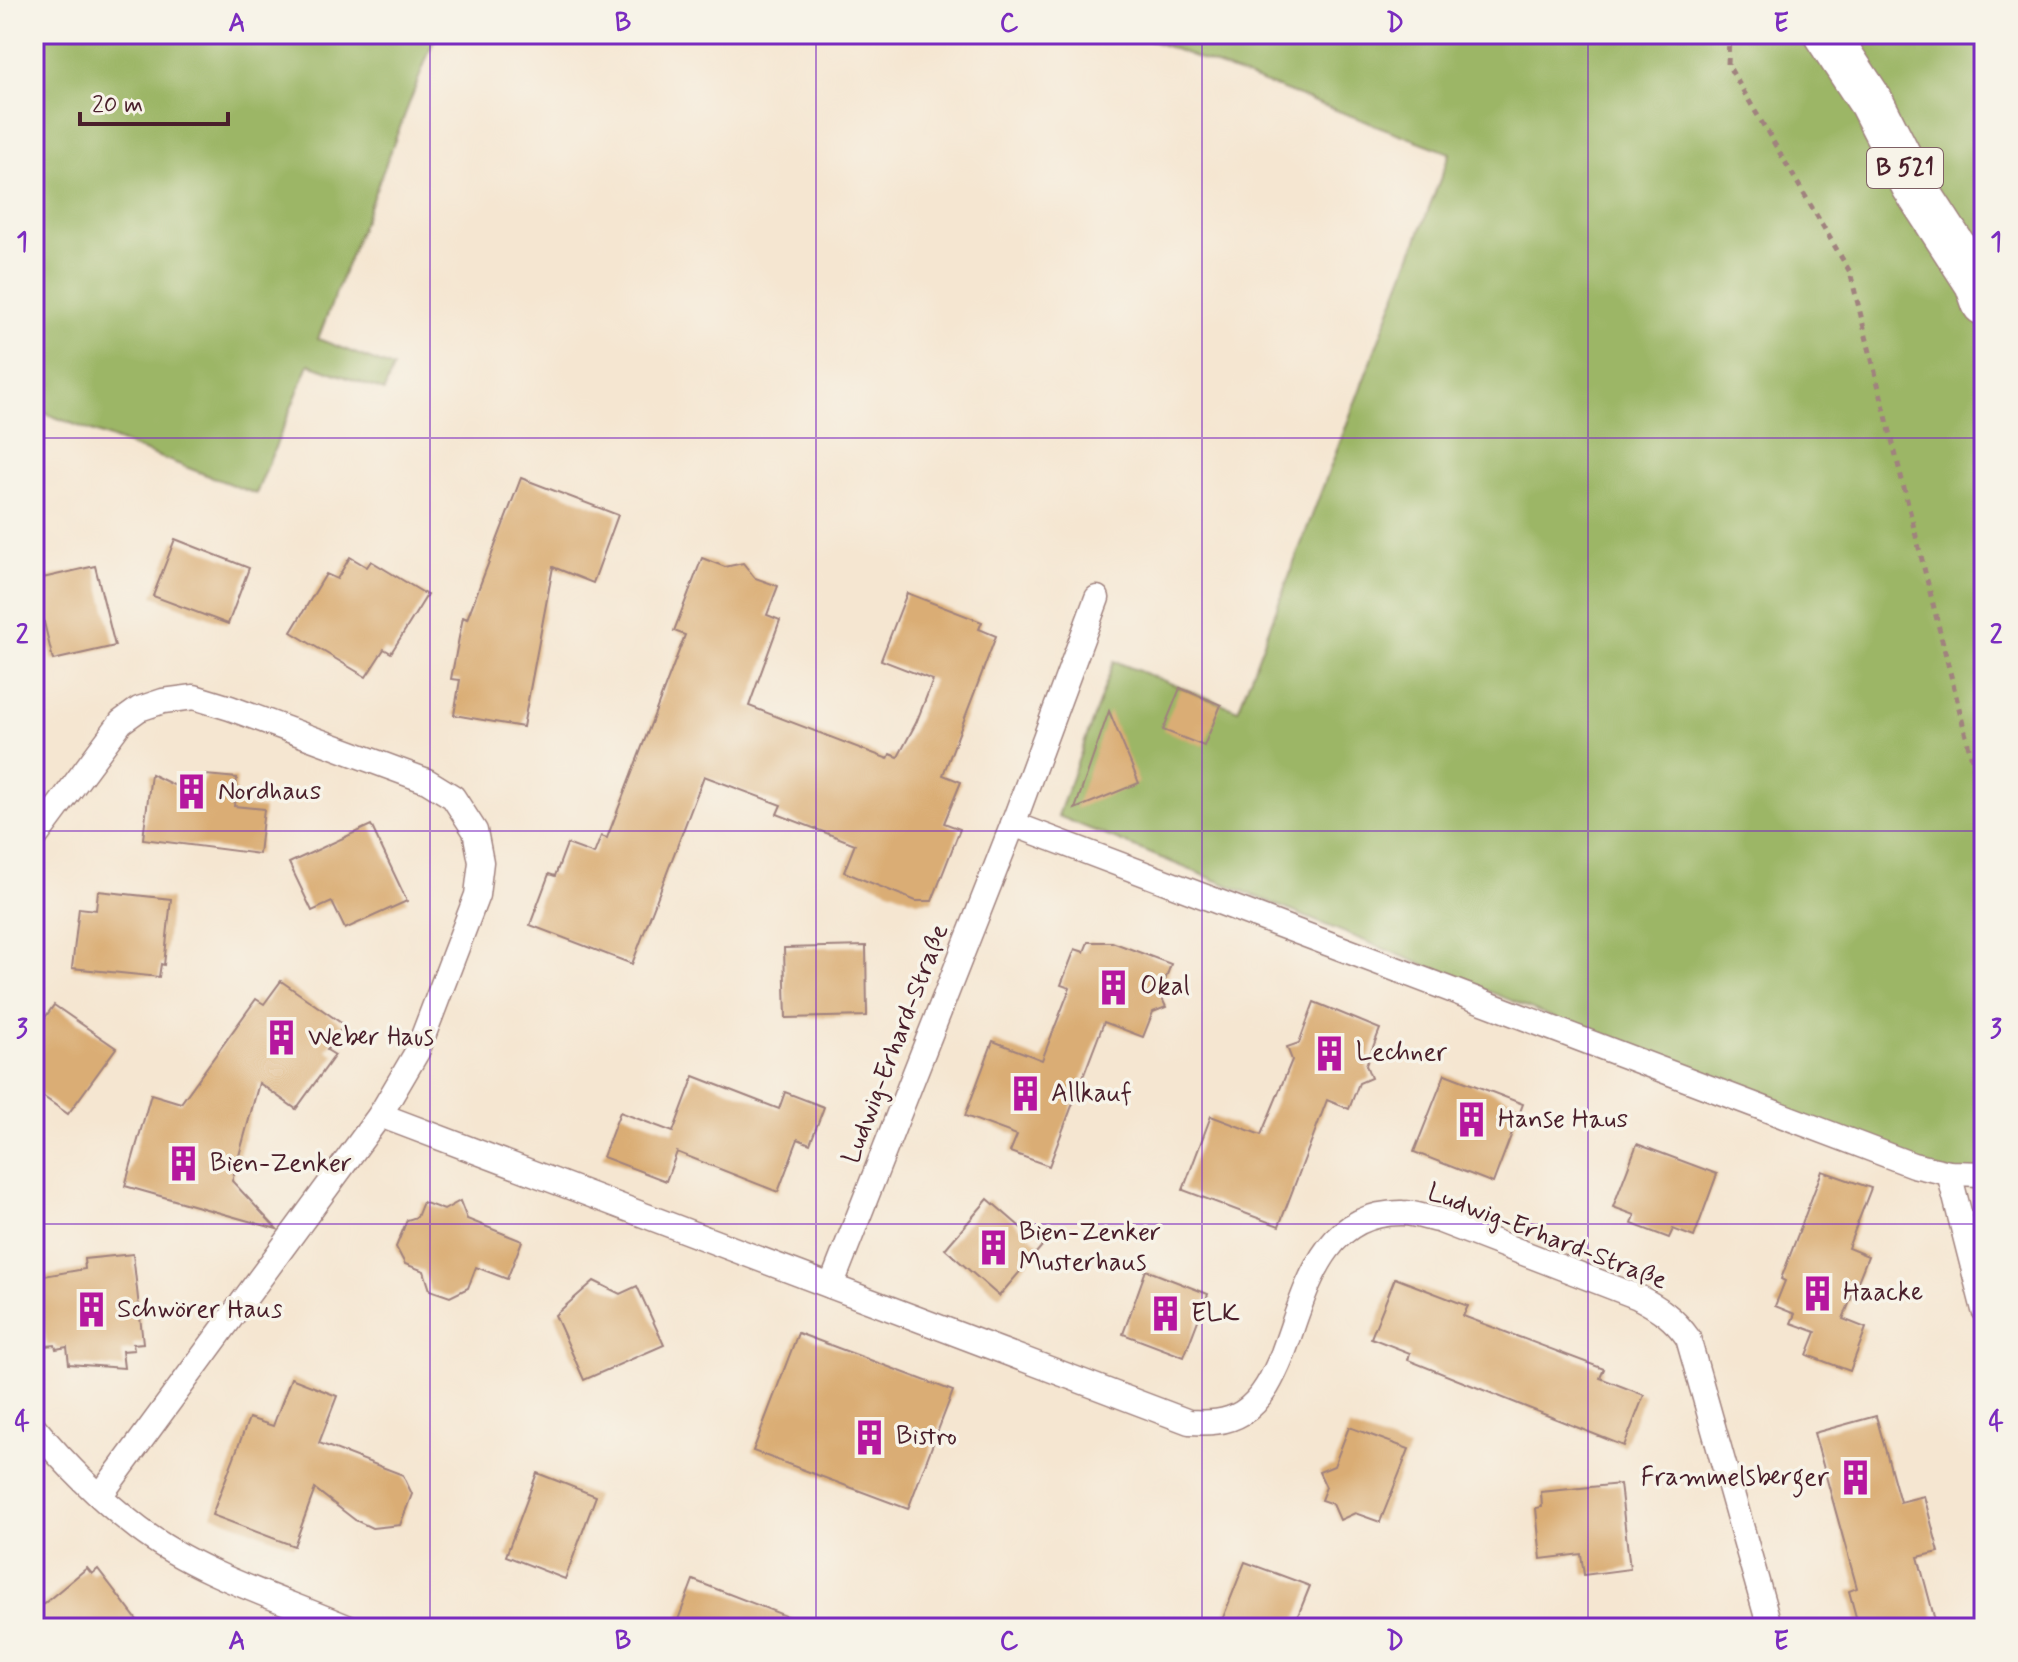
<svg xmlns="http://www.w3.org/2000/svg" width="2018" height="1662" font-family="Mynerve,sans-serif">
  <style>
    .forest { fill: #9cb666; stroke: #736a48; stroke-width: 2 }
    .building { fill: #daad74 }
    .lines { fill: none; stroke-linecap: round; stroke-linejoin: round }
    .service-casing { stroke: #a0827e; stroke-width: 27 }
    .primary-casing { stroke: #a0827e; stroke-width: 47 }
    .path { stroke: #a0827e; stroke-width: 5; stroke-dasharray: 6 6; stroke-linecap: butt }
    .service { stroke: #fff; stroke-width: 24 }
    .primary { stroke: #fff; stroke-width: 44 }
    .grid { fill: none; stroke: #7b2cbf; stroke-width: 2; stroke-opacity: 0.55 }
    .labels { text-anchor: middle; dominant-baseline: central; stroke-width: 7; stroke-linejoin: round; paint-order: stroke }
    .shield { fill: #f7f3e8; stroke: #7e5f64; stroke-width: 2 }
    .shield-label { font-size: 24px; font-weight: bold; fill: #4a1f2b }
    .poi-label { font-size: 26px; fill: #4a1f2b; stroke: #f7f3e8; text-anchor: start }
    .street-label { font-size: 26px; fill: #4a1f2b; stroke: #f7f3e8 }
    .neatline { fill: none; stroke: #7b2cbf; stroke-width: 3 }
    .grid-label { font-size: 26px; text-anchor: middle; font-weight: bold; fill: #7b2cbf }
  </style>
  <rect width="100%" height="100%" fill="#f7f3e8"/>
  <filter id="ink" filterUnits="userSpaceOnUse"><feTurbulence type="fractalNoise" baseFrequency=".0125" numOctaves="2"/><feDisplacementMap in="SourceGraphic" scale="16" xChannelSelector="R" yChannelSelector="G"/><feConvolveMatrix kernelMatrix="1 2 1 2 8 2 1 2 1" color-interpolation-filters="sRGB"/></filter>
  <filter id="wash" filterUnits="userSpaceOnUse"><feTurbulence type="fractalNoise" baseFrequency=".006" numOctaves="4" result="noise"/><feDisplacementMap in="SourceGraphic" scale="32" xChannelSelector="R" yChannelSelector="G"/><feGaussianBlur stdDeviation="1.8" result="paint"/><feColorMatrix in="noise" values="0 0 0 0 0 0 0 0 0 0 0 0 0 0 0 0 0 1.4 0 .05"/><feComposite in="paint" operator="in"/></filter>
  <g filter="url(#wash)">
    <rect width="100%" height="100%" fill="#f5e6d1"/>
    <!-- forest -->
    <g class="forest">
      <path d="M 34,34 L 436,34 L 318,339 L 393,368 L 384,391 L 309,364 L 256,494 L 34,409 Z"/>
      <path d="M 1134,34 L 1984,34 L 1984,1193 L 1058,816 L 1114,661 L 1238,710 L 1450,153 Z"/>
    </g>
    <g id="blocks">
      <!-- building -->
      <g class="building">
        <path d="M 521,478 L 618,515 L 593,583 L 553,567 L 523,727 L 454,715 L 460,680 L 451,679 L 463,617 L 467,619 Z"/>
        <path d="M 175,539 L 249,568 L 228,624 L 153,596 Z"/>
        <path d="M 350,557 L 367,567 L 371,561 L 427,595 L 391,653 L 384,649 L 366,677 L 291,632 L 326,574 L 337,579 Z"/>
        <path d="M 702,558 L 725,567 L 743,563 L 755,578 L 778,586 L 767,615 L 780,620 L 749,706 L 888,759 L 890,754 L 898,757 L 916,723 L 933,680 L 881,660 L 907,593 L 982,622 L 979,629 L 996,636 L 943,775 L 961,782 L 944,823 L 960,829 L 932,901 L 916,901 L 844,872 L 855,844 L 777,814 L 781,805 L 704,776 L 632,964 L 530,925 L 549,874 L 555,876 L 567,844 L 594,854 L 601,836 L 607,838 L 685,635 L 674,631 Z"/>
        <path d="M 95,566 L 115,646 L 53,660 L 34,580 Z"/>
        <path d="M 1180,688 L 1221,705 L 1204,746 L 1163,730 Z"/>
        <path d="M 1109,711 L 1139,783 L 1075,809 Z"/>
        <path d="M 151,774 L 194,795 L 206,775 L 237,778 L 234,806 L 264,809 L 259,854 L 143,839 Z"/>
        <path d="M 371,825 L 407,901 L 345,929 L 332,902 L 312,911 L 289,863 Z"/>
        <path d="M 98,891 L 171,899 L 164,965 L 161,964 L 159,977 L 72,968 L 79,908 L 96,910 Z"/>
        <path d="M 1088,942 L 1112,942 L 1171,964 L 1160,994 L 1166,1007 L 1153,1012 L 1143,1037 L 1104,1022 L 1049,1166 L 1010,1152 L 1017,1135 L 965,1116 L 993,1041 L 1042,1060 L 1070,988 L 1061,985 L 1075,949 L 1084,952 Z"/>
        <path d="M 866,946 L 867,1016 L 786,1018 L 784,948 Z"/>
        <path d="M 281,981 L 344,1025 L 327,1050 L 335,1055 L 296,1109 L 259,1083 L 232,1181 L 277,1229 L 125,1186 L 151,1094 L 181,1103 L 256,999 L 264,1004 Z"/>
        <path d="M 1314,1002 L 1380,1029 L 1366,1065 L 1371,1078 L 1359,1083 L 1349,1109 L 1327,1100 L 1279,1226 L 1183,1190 L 1211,1116 L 1261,1135 L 1292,1060 L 1287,1047 L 1299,1043 Z"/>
        <path d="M 54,1005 L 116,1048 L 68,1114 L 34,1090 L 34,1033 Z"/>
        <path d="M 1445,1074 L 1523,1104 L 1493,1183 L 1414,1152 Z"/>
        <path d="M 694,1076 L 779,1109 L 785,1092 L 824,1107 L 810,1144 L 798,1139 L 778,1192 L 677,1152 L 666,1181 L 603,1157 L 620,1112 L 673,1132 Z"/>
        <path d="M 1637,1144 L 1717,1174 L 1694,1237 L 1673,1229 L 1669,1238 L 1632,1224 L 1635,1215 L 1613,1207 Z"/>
        <path d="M 1822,1171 L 1871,1188 L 1848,1248 L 1868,1256 L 1843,1319 L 1866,1328 L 1850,1371 L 1807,1355 L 1816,1332 L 1791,1323 L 1795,1314 L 1775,1306 L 1785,1281 L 1781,1279 Z"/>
        <path d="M 988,1199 L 1042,1246 L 999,1296 L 945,1249 Z"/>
        <path d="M 460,1201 L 467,1219 L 522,1241 L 507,1279 L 476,1267 L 468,1288 L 450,1297 L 430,1290 L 424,1271 L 405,1264 L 396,1247 L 407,1220 L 417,1217 L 423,1202 L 444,1210 Z"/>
        <path d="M 133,1254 L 143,1343 L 133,1344 L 134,1350 L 122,1351 L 124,1368 L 69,1364 L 67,1347 L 56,1349 L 55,1345 L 46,1346 L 38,1277 L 85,1269 L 84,1259 Z"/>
        <path d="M 1146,1270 L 1208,1294 L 1184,1357 L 1123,1334 Z"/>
        <path d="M 1395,1278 L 1468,1306 L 1463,1316 L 1604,1369 L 1600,1378 L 1644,1395 L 1624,1446 L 1408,1360 L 1410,1353 L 1371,1338 Z"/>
        <path d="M 594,1281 L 620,1294 L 637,1286 L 664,1345 L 584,1380 L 555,1315 Z"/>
        <path d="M 798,1333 L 953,1391 L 908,1509 L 753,1451 Z"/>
        <path d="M 291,1378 L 337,1396 L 319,1443 L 403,1475 L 412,1494 L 400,1525 L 372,1528 L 355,1520 L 315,1489 L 294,1546 L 212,1515 L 249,1418 L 273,1426 Z"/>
        <path d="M 1876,1416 L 1900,1502 L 1924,1496 L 1939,1552 L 1918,1557 L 1937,1628 L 1859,1628 L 1849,1591 L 1857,1588 L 1814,1433 Z"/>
        <path d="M 1349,1427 L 1409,1449 L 1380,1522 L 1355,1513 L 1340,1520 L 1333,1504 L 1321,1500 L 1326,1487 L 1319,1472 L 1334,1466 Z"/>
        <path d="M 537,1473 L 596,1496 L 565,1579 L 506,1556 Z"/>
        <path d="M 1620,1484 L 1630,1569 L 1584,1575 L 1581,1554 L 1541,1559 L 1536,1508 L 1542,1507 L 1541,1492 Z"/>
        <path d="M 1245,1562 L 1310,1586 L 1293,1628 L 1219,1628 Z"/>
        <path d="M 87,1568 L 92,1574 L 98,1569 L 143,1628 L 34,1628 L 34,1612 Z"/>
        <path d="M 693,1580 L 809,1625 L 808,1628 L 675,1628 Z"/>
      </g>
    </g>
  </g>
  <g filter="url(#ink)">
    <use href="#blocks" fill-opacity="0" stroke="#a0827e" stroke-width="2"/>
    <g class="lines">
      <defs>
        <g id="service">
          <path d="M 1097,598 L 1013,824 L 1913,1165 L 1949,1173 L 1984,1174"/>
          <path d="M 34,839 L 121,722 L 139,709 L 163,701 L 194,697 L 230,708 L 427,781 L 453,797 L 475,831 L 481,862 L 477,895 L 417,1052 L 380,1115 L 1189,1422 C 1208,1423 1226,1423 1242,1413 C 1263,1400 1274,1375 1283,1353 C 1306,1292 1321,1211 1403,1213 C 1414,1213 1427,1218 1438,1220 L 1638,1297 C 1659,1308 1674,1318 1688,1338 L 1770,1628"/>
          <path d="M 1949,1173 L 1984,1310"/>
          <path d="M 831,1286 L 1013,824"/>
          <path d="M 34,1427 C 65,1464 101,1500 139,1529 C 198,1574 281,1599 349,1628"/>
          <path d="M 100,1496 L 380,1115"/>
        </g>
        <path id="primary" d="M 1826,34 L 1871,102 L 1914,186 L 1977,283 L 1984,303"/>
      </defs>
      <!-- service casing -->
      <use href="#service" class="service-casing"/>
      <!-- primary casing -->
      <use href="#primary" class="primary-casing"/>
      <!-- path -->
      <path class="path" d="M 1729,34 L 1728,65 L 1850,272 L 1984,808"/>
      <!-- service -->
      <use href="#service" class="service"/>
      <!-- primary -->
      <use href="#primary" class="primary"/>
    </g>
  </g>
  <!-- grid -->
  <path class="grid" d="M 430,34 L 430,1628M 816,34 L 816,1628M 1202,34 L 1202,1628M 1588,34 L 1588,1628M 34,438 L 1984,438M 34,831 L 1984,831M 34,1224 L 1984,1224"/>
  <!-- icons -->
  <defs>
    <symbol id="building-bare" viewBox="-9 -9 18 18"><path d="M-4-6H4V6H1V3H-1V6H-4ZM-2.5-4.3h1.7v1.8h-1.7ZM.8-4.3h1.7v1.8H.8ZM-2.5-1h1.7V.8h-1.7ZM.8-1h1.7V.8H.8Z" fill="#b5179e" stroke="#f7f3e8" stroke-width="2.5" paint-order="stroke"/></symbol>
  </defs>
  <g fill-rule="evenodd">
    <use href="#building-bare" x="166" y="766" width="51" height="51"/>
    <use href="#building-bare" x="1088" y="962" width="51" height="51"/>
    <use href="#building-bare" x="256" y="1012" width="51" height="51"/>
    <use href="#building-bare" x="1304" y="1028" width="51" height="51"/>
    <use href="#building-bare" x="1000" y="1068" width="51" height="51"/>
    <use href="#building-bare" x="1446" y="1094" width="51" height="51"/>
    <use href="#building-bare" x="158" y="1138" width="51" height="51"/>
    <use href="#building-bare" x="968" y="1222" width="51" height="51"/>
    <use href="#building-bare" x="1792" y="1268" width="51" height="51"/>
    <use href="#building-bare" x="66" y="1284" width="51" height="51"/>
    <use href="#building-bare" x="1140" y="1288" width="51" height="51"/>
    <use href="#building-bare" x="844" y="1412" width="51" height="51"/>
    <use href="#building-bare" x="1830" y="1452" width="51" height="51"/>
  </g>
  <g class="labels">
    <!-- shield labels -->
    <rect class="shield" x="1867" y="148" width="76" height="40" rx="6"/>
    <g class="shield-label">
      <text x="1905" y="168">B 521</text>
    </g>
    <!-- poi labels -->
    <g class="poi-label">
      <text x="218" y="792">Nordhaus</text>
      <text x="1140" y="987">Okal</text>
      <text x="308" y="1038">Weber Haus</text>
      <text x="1356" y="1053">Lechner</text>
      <text x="1051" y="1094">Allkauf</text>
      <text x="1498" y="1120">Hanse Haus</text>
      <text x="210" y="1164">Bien-Zenker</text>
      <text x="1019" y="1233">Bien-Zenker<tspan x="1019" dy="30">Musterhaus</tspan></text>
      <text x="1843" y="1293">Haacke</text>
      <text x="117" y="1310">Schwörer Haus</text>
      <text x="1191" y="1314">ELK</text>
      <text x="896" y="1437">Bistro</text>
      <text x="1829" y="1478" text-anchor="end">Frammelsberger</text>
    </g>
    <!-- street labels -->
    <g class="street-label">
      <text transform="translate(896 1044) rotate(-69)">Ludwig-Erhard-Straße</text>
      <text transform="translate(1547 1237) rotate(21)">Ludwig-Erhard-Straße</text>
    </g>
  </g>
  <!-- margin -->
  <rect width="2018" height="1662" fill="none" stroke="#f7f3e8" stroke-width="88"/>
  <!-- scale -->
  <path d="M80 112v12h148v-12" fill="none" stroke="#4a1f2b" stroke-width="4"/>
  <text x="92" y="112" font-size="24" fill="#4a1f2b" stroke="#f7f3e8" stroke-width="6" paint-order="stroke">20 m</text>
  <rect x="44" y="44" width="1930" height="1574" class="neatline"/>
  <g class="grid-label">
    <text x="237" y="31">A</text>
    <text x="623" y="31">B</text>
    <text x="1009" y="31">C</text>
    <text x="1395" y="31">D</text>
    <text x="1781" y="31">E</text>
    <text x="22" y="250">1</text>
    <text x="1996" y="250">1</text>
    <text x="22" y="643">2</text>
    <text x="1996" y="643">2</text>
    <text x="22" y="1037">3</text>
    <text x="1996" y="1037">3</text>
    <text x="22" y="1430">4</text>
    <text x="1996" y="1430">4</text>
    <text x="237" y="1649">A</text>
    <text x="623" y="1649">B</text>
    <text x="1009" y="1649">C</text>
    <text x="1395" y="1649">D</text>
    <text x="1781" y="1649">E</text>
  </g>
</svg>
